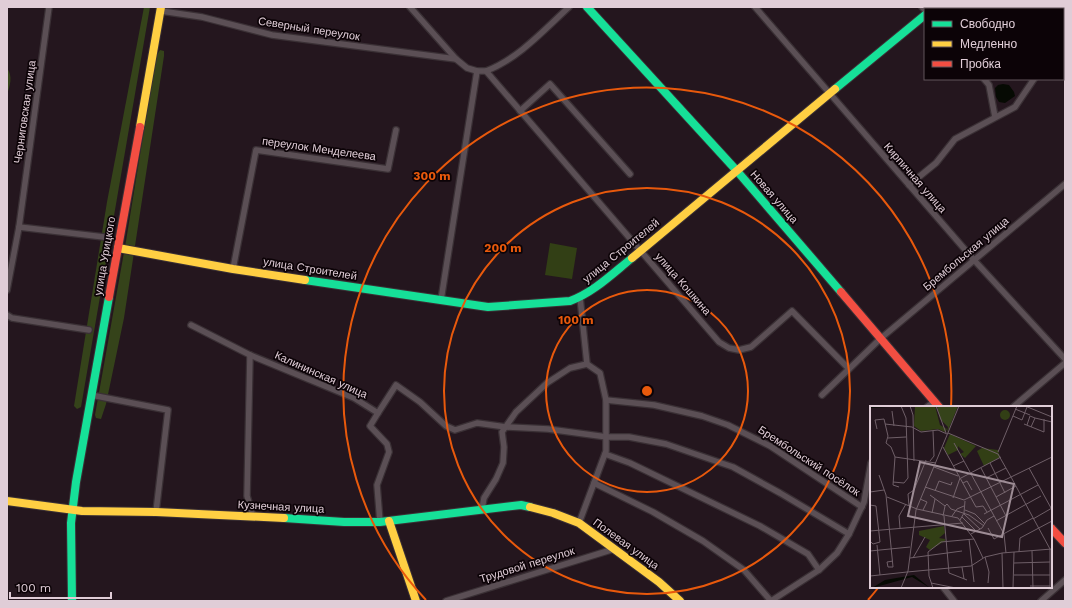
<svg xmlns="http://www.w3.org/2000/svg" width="1072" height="608" font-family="'Work Sans',sans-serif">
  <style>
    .green { fill: #323f15 }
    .forest { fill: #35431a }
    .water { fill: #060a03 }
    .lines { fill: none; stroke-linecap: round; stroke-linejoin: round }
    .street-casing { stroke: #3a3035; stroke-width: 8 }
    .fast-casing { stroke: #3a3035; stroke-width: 10 }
    .slow-casing { stroke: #3a3035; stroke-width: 10 }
    .jam-casing { stroke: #3a3035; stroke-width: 10 }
    .street { stroke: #5b4f55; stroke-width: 5.5 }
    .fast { stroke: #16e098; stroke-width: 8 }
    .slow { stroke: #ffcf43; stroke-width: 8 }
    .jam { stroke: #f24e42; stroke-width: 8 }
    .ring { fill: none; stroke: #e8590c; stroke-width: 2 }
    .labels { text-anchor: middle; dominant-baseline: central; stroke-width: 3.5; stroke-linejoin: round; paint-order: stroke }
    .street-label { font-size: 11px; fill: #e0cdd7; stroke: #0c0307 }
    .inset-river { fill: none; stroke: #060a03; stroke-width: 2 }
    .inset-road { fill: none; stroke: #6f5f68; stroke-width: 1 }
    .view { fill: #9e8d96; fill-opacity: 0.15; stroke: #9e8d96; stroke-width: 2 }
    .inset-edge { fill: none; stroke: #e0cdd7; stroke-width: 2 }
    .centre { fill: #e8590c; stroke: #0c0307; stroke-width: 2 }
    .ring-label { font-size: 12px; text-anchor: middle; font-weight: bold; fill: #e8590c; stroke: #0c0307; stroke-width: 3.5; stroke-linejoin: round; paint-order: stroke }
  </style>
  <rect width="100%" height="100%" fill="#24161e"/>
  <!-- green -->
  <path class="green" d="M 550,243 L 577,248 L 572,279 L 545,275 Z"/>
  <!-- forest -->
  <g class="forest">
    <path d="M 144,7 L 150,7 L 81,407 L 77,409 L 74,406 L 107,202 Z"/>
    <path d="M 160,50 L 164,51 L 164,56 L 124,318 L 106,404 L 101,419 L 96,418 L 95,415 L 126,241 L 156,56 Z"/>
    <path d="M 7,68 C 13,76 10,86 7,94 Z"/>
  </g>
  <!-- water -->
  <path class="water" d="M 1003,84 L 1009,85 L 1014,92 L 1015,96 L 1005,103 L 999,102 L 996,97 L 995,88 L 998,85 Z"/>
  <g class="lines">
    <defs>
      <g id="street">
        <path d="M 410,7 L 456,59 L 467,68 L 477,71 L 486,71 L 719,342 L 729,348 L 739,350 L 751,347 L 792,311 L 849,369"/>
        <path d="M 755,7 L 974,260 L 1065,359"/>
        <path d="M 922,7 L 925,10"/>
        <path d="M 161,11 L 202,17 L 272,35 L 456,59"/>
        <path d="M 1063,52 L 1065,50"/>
        <path d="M 486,71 C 518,59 544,30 569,7"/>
        <path d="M 984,79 L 989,85 L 995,117"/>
        <path d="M 520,111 L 550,84 L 630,174"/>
        <path d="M 909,185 L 936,163 L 955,139 L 1015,107 L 1034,79"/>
        <path d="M 19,227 L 104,237"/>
        <path d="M 233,269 L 256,150 L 388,169 L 396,130"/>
        <path d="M 7,290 L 19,227 L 49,7"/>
        <path d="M 441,300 L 477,71"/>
        <path d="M 7,315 L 12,318 L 89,330"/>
        <path d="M 191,325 L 250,355 L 354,398 L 378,413 L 370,426 L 387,444 L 389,452 L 377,485 L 380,522"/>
        <path d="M 250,355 L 247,496 L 253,516"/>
        <path d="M 91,395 L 168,410 L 156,512"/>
        <path d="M 822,395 L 880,339 L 1065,184"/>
        <path d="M 606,400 L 654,405 L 702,416 L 728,425 L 770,446 L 862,507"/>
        <path d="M 927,407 L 934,402"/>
        <path d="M 1013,407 L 1065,363"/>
        <path d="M 378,413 L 396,385 L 420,402 L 446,426 L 455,430 L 477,423 L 506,427 L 548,429 L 607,437 L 629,437 L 666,444 L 733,467 L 780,493 L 849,534"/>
        <path d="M 605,454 L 630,463 L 760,526 L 808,554 L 819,570"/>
        <path d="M 594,483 L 653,512 L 703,541 L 744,570 L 771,601"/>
        <path d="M 482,509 L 484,498 L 496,479 L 503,463 L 504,447 L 502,432 L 516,412 L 547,383 L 570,368 L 587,364"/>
        <path d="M 579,523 L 606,451 L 606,400 L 600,373 L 587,364 L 580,297"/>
        <path d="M 943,587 L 954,601"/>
        <path d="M 446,601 L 614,549"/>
        <path d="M 771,601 L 819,570 L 837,553 L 849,534 L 864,502 L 871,463"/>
        <path d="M 1041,601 L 1065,580"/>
      </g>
      <g id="fast">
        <path d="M 587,7 L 737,171 L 841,292"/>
        <path d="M 932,9 L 934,7"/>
        <path d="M 835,89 L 925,15"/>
        <path d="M 305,280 L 488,307 L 570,301 C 594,292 612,274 632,258"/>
        <path d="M 284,518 L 344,522 L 380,522 L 521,505 L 530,507"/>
        <path d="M 72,601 L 71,523 L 76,482 L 109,297"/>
      </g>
      <g id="slow">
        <path d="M 140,127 L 161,7"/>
        <path d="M 118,248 L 233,269 L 305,280"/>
        <path d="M 632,258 L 835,89"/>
        <path d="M 7,501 L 82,511 L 156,512 L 284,518"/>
        <path d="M 530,507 L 553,513 L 579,523 L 659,582 L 680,601"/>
        <path d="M 389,521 L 416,601"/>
      </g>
      <g id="jam">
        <path d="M 841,292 L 939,407"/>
        <path d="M 109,297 L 140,127"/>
        <path d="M 1051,528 L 1065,543"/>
      </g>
    </defs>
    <!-- street casing -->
    <use href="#street" class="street-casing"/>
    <!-- fast casing -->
    <use href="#fast" class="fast-casing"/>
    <!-- slow casing -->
    <use href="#slow" class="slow-casing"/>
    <!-- jam casing -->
    <use href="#jam" class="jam-casing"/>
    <!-- street -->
    <use href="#street" class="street"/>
    <!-- fast -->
    <use href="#fast" class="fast"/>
    <!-- slow -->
    <use href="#slow" class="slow"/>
    <!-- jam -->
    <use href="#jam" class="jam"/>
  </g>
  <!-- distance rings -->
  <g class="ring">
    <circle cx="647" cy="391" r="101"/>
    <circle cx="647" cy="391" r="203"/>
    <path d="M878 588A304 304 0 0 1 868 600M426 600A304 304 0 1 1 951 407"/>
  </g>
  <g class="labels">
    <!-- street labels -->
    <g class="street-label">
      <text transform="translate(309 29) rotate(9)">Северный переулок</text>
      <text transform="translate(25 112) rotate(-82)">Черниговская улица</text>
      <text transform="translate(319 149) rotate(8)">переулок Менделеева</text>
      <text transform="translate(915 178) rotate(49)">Кирпичная улица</text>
      <text transform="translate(774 197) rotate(49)">Новая улица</text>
      <text transform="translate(621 251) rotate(-39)">улица Строителей</text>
      <text transform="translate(966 254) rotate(-40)">Брембольская улица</text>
      <text transform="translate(105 256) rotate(-80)">улица Урицкого</text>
      <text transform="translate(310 269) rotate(9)">улица Строителей</text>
      <text transform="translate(683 284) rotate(49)">улица Кошкина</text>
      <text transform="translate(321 375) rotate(24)">Калининская улица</text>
      <text transform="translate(809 461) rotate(33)">Брембольский посёлок</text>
      <text transform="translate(281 507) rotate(3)">Кузнечная улица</text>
      <text transform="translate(626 544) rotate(36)">Полевая улица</text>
      <text transform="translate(527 565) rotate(-17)">Трудовой переулок</text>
    </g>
  </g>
  <!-- overview -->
  <g transform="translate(870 406)">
    <rect width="182" height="182" fill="#24161e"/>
    <path d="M 45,0 L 65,0 L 70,19 L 77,23 L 75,26 L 68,23 L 51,25 L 44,20 ZM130 9a5 5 0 1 1 10 0a5 5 0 1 1-10 0ZM 80,28 L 106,40 L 95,52 L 90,48 L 94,46 L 88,40 L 88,44 L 78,49 L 74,42 ZM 112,42 L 128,44 L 130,51 L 114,60 L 107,45 ZM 74,120 L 75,127 L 69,132 L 75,133 L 75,135 L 60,144 L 56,141 L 60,134 L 49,129 L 49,125 Z" fill="#323f15"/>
    <path d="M 67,0 L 88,0 L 77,27 L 78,21 L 70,13 Z" fill="#35431a"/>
    <path d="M 44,169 L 60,182 L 42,171 L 2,182 L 15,174 Z" fill="#060a03"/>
    <path class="inset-river" d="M 0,1 L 20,0"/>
    <path class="inset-road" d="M 40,0 L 43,9 L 44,55M 66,0 L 76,27M 155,0 L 182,11M 145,3 L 160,9M 22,5 L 24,20M 143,10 L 152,14 L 157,1M 165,12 L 182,16M 15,18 L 42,21 L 51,26 L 68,24 L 77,28M 154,18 L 174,26 L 174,13M 157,19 L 160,10 L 165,12 L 161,21M 7,23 L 5,14 L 14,13 L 18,30 L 16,37 L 21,41 L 25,51 L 23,79 L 29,81M 78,27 L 128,48 L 141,71 L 182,51M 18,32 L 36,31M 84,37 L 134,128 L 136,147M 73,41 L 106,101 L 113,100 L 117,106M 128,46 L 147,0M 25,51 L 66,57M 60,55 L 64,50 L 63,25M 120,57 L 135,87M 83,60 L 94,55M 64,61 L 88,70M 111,62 L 136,110M 159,62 L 181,102M 9,69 L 16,89 L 23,161M 91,72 L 131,51M 116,72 L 136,62M 23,76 L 34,77 L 38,72 L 36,12 L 31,0M 93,77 L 97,75 L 102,84M 55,81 L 94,94 L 141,71 L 180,143 L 180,182M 65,85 L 69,75 L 81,79 L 82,76M 0,86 L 14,84M 60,89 L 75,100 L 73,110M 17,91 L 47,103 L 88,112 L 104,133 L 113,152M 126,91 L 146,80M 83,92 L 90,72M 50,93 L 57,96 L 53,104M 0,99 L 6,100 L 10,136 L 3,138 L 0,135M 39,100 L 38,88 L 44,84 L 56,54M 75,100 L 77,98 L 81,103 L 99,109 L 114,120M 95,104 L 105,108 L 115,118M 62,107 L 65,93M 94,108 L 110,123M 114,108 L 168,79M 74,110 L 79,167 L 97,174M 82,110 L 87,103 L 94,100M 92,111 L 105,124M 163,113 L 182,102M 90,114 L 94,107 L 95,95M 126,115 L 171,90M 30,122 L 29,110 L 36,98M 118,122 L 124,133 L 163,112M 0,125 L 93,117M 101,128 L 112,122 L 117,114 L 124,110M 99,133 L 104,176M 7,139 L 10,169M 0,145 L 40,141M 162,145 L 163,182M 149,146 L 150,132 L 182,115M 132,147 L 133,182M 115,151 L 119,166 L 118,177M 40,152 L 92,145M 43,152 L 55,131M 23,155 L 17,156 L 18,161 L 23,161M 144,157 L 180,156M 92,161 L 94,173M 37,166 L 101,160 L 115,151 L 132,147 L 182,143M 144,169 L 180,169M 0,170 L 37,166M 61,177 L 86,182M 160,180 L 180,180M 31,182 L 38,165 L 46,104 L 89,0M 63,182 L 59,170 L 58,146 L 71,136 L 104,133M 143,182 L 144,146"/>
    <path class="view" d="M 50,56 L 144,78 L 132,131 L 38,110 Z"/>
    <rect width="182" height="182" class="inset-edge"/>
  </g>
  <circle cx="647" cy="391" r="6" class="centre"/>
  <g class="ring-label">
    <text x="432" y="180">300 m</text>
    <text x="503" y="252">200 m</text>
    <text x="576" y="324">100 m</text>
  </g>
  <!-- border -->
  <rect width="1072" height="608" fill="none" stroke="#e0cdd7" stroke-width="16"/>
  <!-- legend -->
  <rect x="924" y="8" width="140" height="72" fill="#0c0307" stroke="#61545a"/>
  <rect x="932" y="21" width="20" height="6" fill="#16e098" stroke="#61545a"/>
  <text x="960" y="28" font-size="12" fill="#e0cdd7">Свободно</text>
  <rect x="932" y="41" width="20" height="6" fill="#ffcf43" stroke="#61545a"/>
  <text x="960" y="48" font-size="12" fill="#e0cdd7">Медленно</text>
  <rect x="932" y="61" width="20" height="6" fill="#f24e42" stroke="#61545a"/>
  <text x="960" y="68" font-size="12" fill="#e0cdd7">Пробка</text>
  <!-- scale -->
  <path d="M10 592v6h101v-6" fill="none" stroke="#e0cdd7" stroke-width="2"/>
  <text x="16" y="592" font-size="12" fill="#e0cdd7" stroke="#0c0307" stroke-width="3" paint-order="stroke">100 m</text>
</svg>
